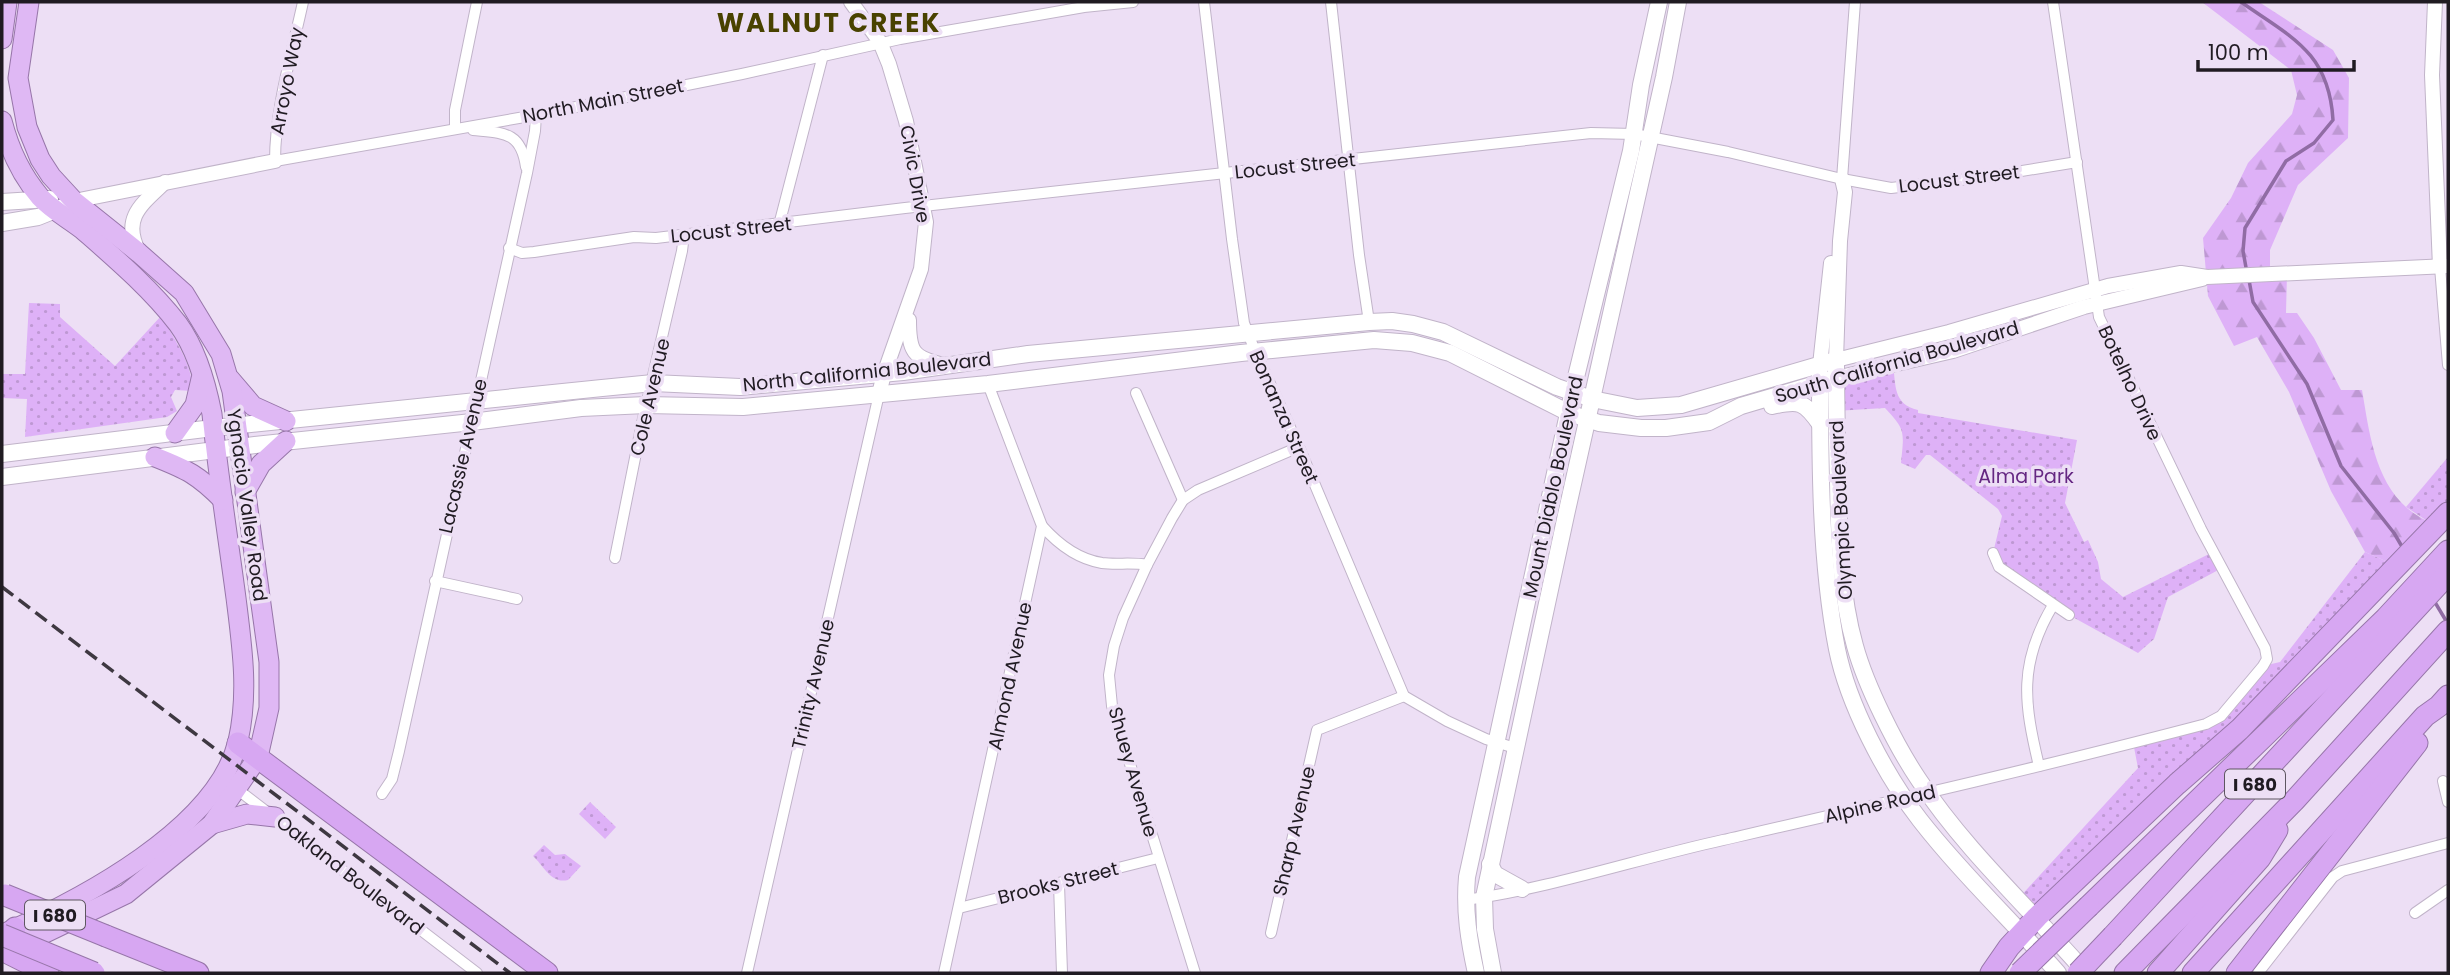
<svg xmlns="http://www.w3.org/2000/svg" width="2450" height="975" font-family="Poppins,sans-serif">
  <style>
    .green { fill: url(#green-dots) }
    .forest { fill: url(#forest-firs) }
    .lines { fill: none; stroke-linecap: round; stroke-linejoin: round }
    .stream { stroke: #906ca4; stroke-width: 3.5 }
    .minor-casing { stroke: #c1b4c9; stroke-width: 12 }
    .tertiary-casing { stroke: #c1b4c9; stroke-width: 16 }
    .secondary-casing { stroke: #c1b4c9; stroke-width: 18 }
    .trunk-casing { stroke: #9776a9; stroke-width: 21 }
    .motorway-casing { stroke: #9776a9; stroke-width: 23 }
    .minor { stroke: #fff; stroke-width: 10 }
    .tertiary { stroke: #fff; stroke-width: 14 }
    .secondary { stroke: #fff; stroke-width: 16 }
    .trunk { stroke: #dfb8f4; stroke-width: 19 }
    .motorway { stroke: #d7a7f2; stroke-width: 21 }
    .rail { stroke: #3e3841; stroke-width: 3.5; stroke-dasharray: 14 7; stroke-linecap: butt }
    .motorway-bridge-casing { stroke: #9776a9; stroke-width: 23; stroke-linecap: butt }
    .motorway-bridge { stroke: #d7a7f2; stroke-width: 21 }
    .labels { text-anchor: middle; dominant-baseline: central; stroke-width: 7; stroke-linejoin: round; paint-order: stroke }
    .shield { fill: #eddff5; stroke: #5e5661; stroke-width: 2 }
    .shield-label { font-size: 18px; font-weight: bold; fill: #201b22 }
    .street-label { font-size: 19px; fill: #201b22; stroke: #eddff5 }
    .park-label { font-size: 19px; fill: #652782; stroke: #eddff5 }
    .district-label { font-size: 26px; font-weight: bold; letter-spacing: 2px; fill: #494200; stroke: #eddff5 }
  </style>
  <defs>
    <pattern id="green-dots" width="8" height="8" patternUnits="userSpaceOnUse" patternTransform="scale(1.75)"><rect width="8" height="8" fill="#deb1f7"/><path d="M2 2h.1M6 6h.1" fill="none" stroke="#be98d3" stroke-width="1.8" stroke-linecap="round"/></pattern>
    <pattern id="forest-firs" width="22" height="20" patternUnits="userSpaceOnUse" patternTransform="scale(1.75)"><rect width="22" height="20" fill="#deb1f7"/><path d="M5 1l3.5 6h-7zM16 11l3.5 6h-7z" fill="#be98d3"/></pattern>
  </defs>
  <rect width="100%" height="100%" fill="#eddff5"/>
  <!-- green -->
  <g class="green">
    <path d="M 29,303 L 60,304 L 60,317 L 115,366 L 161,316 C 175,340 192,363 193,391 L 175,390 L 171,397 L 177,411 L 167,417 L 25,437 L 27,399 L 2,398 L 2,374 L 25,374 Z"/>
    <path d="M 1893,364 C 1896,386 1893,404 1918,410 L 1918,413 L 2077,440 L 2065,503 L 2084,542 L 2088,540 L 2098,562 L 2101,579 L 2123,597 L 2213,552 L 2222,568 L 2168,597 L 2154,639 L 2138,653 L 2069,615 L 1999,567 L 1993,553 L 2002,516 L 1998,509 L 1930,455 L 1926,455 L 1915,469 L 1901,463 C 1904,432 1906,430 1885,408 L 1835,411 L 1836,378 Z"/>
    <path d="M 2448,457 L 2448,513 L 2435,526 L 2406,507 Z"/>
    <path d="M 2365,552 L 2397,566 L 2037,917 L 2018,899 L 2138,768 L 2133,742 L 2206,724 L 2263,666 L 2280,662 Z"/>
    <path d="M 590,802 L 616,827 L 605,839 L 579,814 Z"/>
    <path d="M 544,845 L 555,855 L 565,854 L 581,866 L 568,880 C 551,884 544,866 533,856 Z"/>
  </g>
  <!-- forest -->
  <path class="forest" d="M 2202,2 L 2259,2 L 2333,50 L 2349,78 L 2348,138 L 2298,185 L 2270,250 L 2270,274 L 2287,274 L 2286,313 L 2297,313 L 2314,338 L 2341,390 L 2362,390 C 2369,430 2374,479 2407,508 C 2415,515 2426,520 2435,526 L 2397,566 L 2365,552 L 2331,491 L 2289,392 L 2257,337 L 2234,346 L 2208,296 L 2203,238 L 2231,198 L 2248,163 L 2292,114 L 2297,95 L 2291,70 Z"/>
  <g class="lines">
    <!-- stream -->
    <g class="stream">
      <path d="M 2241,2 C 2291,37 2329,52 2333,120 L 2314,143 L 2286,161 L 2245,228 L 2243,251 L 2247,273"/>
      <path d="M 2249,280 L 2253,302 L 2307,384 L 2341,466 L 2394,533 L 2404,550"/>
      <path d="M 2433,599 L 2448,624"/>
    </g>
    <defs>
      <g id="minor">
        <path d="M 303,2 C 292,53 275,108 275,161 L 536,115 L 742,74 L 900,39 L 1084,7 L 1133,2"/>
        <path d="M 1204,2 L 1232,239 L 1244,323 L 1255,351 L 1299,447 L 1404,696 L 1447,721 L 1486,739 L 1515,748"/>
        <path d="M 1331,2 L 1359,255 L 1369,322"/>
        <path d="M 455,128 L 455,110 L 477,2"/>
        <path d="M 473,130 C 503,133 521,131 526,167"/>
        <path d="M 1842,179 L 1855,2"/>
        <path d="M 779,225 L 823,55"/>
        <path d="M 509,248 L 522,253 L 534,252 L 634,237 L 656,238 L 905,208 L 1591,133 L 1634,134 L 1728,152 L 1842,179 L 1891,188 L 1985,177 L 2077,162"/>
        <path d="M 2440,267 L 2448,365"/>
        <path d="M 1136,393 L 1183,500"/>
        <path d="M 1042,526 C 1058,544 1077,559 1102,563 C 1117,565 1132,562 1147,565"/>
        <path d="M 1993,553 L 1999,567 L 2069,615"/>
        <path d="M 615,558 L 642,423 L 682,251 L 684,235"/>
        <path d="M 435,581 L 517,599"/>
        <path d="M 2039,766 C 2024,703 2018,664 2053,605"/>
        <path d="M 2443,781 L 2448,802"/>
        <path d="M 233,786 L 477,973"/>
        <path d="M 382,794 L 392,779 L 399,751 L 527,173 L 535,131 L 536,115"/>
        <path d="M 1059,884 L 1062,973"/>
        <path d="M 1465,900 C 1552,888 1637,859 1723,840 C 1884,803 2046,766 2206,724 L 2221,716 L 2263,666 L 2267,659 L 2265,648 L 2201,529 L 2099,317 L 2053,2"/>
        <path d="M 959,908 L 1158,858"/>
        <path d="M 2415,913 L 2448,890"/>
        <path d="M 1271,933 L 1317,730 L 1404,696"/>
        <path d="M 747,973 L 879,394"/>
        <path d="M 944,973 L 1042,526 L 988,384"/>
        <path d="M 1195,973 L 1112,706 L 1109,675 L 1114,646 L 1123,618 L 1147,565 L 1172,518 L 1183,500 L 1198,490 L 1299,447"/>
        <path d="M 2258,973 L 2333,877 L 2342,871 L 2448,843"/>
      </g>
      <g id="tertiary">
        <path d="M 851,2 L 880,42 L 889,64 L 906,121 L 926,222 L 921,269 L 884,374 L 879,394"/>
        <path d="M 2435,2 L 2432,75 L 2440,267"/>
        <path d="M 1842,179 L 1845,192 L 1840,241 L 1836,360 L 1949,332 L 2108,286 L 2181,273 L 2207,277 L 2448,266"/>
        <path d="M 74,201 L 275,161"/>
        <path d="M 139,252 C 121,218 142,204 165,182"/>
        <path d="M 909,320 C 909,351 912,358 944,365"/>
        <path d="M 1820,365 L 1831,263"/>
        <path d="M 1836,378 L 1953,351 L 2084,307 L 2202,279"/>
      </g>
      <g id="secondary">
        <path d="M 2,202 L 50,199"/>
        <path d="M 2,223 L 38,217 L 63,207"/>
        <path d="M 1820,374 C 1820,463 1820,562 1837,649 C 1848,704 1885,775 1920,820 C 1962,874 2013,922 2058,973"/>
        <path d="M 1772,406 C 1799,400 1804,401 1820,424"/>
        <path d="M 2,454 L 213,428 L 602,388 L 653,383 L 740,387 L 903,372 L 1028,354 L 1369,322 L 1392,321 L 1413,324 L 1443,332 L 1557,387 L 1592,399 L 1637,408 L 1681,405 L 1836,360 C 1836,401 1837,442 1838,483 C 1839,537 1840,593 1855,646 C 1866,686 1896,746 1919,780 C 1965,850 2031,910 2086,973"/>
        <path d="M 2,477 L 255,445 L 472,422 L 581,408 L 646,405 L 743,407 L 988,384 L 1241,353 L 1374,340 L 1412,343 L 1450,353 L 1569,413 L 1599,423 L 1641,428 L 1666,428 L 1709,422 L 1741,406 L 1836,378"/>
        <path d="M 1490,864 L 1495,874 L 1522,889"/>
        <path d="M 1476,973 C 1469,941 1464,911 1467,877 L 1576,377 L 1631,151 L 1641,85 L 1659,2"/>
        <path d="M 1493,973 L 1485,929 L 1484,897 L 1566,515 L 1664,77 L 1678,2"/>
      </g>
      <g id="trunk">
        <path d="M 2,39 L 7,2"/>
        <path d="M 2,121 C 9,148 22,176 40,197 C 52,210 69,219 83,230 C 116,259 151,289 178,324 C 197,350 206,383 212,414 C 218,475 228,537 236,598 C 242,646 249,693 238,741 C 217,829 80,900 3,934"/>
        <path d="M 230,379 L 253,406 L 286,421"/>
        <path d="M 175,433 L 195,405 L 201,379"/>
        <path d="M 155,457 C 188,470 198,475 223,500"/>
        <path d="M 245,492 L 261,464 L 286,441"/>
        <path d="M 212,824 L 247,814 L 275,817"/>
        <path d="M 12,949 L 126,894 L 212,824 L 258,757 L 269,708 L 269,662 L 256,568 L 232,391 L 221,354 L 184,293 L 139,253 L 74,201 L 51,176 L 40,159 L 27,127 L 18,78 L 29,2"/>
      </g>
      <g id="motorway">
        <path d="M 238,743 L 547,973"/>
        <path d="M 2089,906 L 2386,618 L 2448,551"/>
        <path d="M 15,928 L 3,941 L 6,952 L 48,973"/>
        <path d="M 106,936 L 198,973"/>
        <path d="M 2113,936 L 2448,574"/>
        <path d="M 1991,973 L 2009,947 L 2037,917 L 2177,784 L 2240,729 L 2448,513"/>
        <path d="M 2125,973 L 2294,801 L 2448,631"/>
        <path d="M 2158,973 L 2260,858 L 2277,830"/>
        <path d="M 2193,973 L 2425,716 L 2439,706 L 2448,696"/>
        <path d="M 2237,973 L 2417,743"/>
      </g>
    </defs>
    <!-- minor casing -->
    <use href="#minor" class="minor-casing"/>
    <!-- tertiary casing -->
    <use href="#tertiary" class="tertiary-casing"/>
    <!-- secondary casing -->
    <use href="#secondary" class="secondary-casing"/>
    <!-- trunk casing -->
    <use href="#trunk" class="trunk-casing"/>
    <!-- motorway casing -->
    <use href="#motorway" class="motorway-casing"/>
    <!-- minor -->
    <use href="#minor" class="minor"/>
    <!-- tertiary -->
    <use href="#tertiary" class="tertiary"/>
    <!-- secondary -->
    <use href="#secondary" class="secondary"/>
    <!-- trunk -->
    <use href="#trunk" class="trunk"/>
    <!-- motorway -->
    <use href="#motorway" class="motorway"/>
    <!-- rail -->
    <path class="rail" d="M 2,587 L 510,973"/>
    <defs>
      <g id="motorway-bridge">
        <path d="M 5,895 L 106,936"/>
        <path d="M 2,935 L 94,973"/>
        <path d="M 2020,973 L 2089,906"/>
        <path d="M 2078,973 L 2113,936"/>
      </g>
    </defs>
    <!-- motorway-bridge casing -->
    <use href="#motorway-bridge" class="motorway-bridge-casing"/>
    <!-- motorway-bridge -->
    <use href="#motorway-bridge" class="motorway-bridge"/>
  </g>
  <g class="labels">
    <!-- shield labels -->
    <g class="shield">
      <rect x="2225" y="769.5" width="60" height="29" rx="5"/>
      <rect x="25" y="900.5" width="60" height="29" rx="5"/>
    </g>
    <g class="shield-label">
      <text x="2255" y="784">I 680</text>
      <text x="55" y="915">I 680</text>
    </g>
    <!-- street labels -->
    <g class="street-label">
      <text transform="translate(287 81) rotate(-79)">Arroyo Way</text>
      <text transform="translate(603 101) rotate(-11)">North Main Street</text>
      <text transform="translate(1295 166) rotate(-6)">Locust Street</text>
      <text transform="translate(915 174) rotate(80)">Civic Drive</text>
      <text transform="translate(1959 179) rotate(-7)">Locust Street</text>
      <text transform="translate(731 230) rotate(-6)">Locust Street</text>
      <text transform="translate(1897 362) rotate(-16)">South California Boulevard</text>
      <text transform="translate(867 372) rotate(-6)">North California Boulevard</text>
      <text transform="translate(2130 383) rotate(65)">Botelho Drive</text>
      <text transform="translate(650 397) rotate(-77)">Cole Avenue</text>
      <text transform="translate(1284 417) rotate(66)">Bonanza Street</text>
      <text transform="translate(463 456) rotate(-77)">Lacassie Avenue</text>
      <text transform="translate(1553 487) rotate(-78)">Mount Diablo Boulevard</text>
      <text transform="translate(247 505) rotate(82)">Ygnacio Valley Road</text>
      <text transform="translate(1841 510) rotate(-93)">Olympic Boulevard</text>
      <text transform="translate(1010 676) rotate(-78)">Almond Avenue</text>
      <text transform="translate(813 684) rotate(-77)">Trinity Avenue</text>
      <text transform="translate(1133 772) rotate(74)">Shuey Avenue</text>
      <text transform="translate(1880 804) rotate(-13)">Alpine Road</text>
      <text transform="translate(1294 831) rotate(-77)">Sharp Avenue</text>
      <text transform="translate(350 875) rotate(38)">Oakland Boulevard</text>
      <text transform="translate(1058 883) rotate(-14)">Brooks Street</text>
    </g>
    <!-- park labels -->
    <g class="park-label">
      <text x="2026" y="476">Alma Park</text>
    </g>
    <!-- district labels -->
    <g class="district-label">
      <text x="829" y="23">WALNUT CREEK</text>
    </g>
  </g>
  <!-- border -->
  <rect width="2450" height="975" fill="none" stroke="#201b22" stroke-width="7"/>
  <!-- scale -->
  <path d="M2198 60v10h156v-10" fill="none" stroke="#201b22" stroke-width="3.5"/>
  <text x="2208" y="60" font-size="21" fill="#201b22" stroke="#eddff5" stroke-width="5" paint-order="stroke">100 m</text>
</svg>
